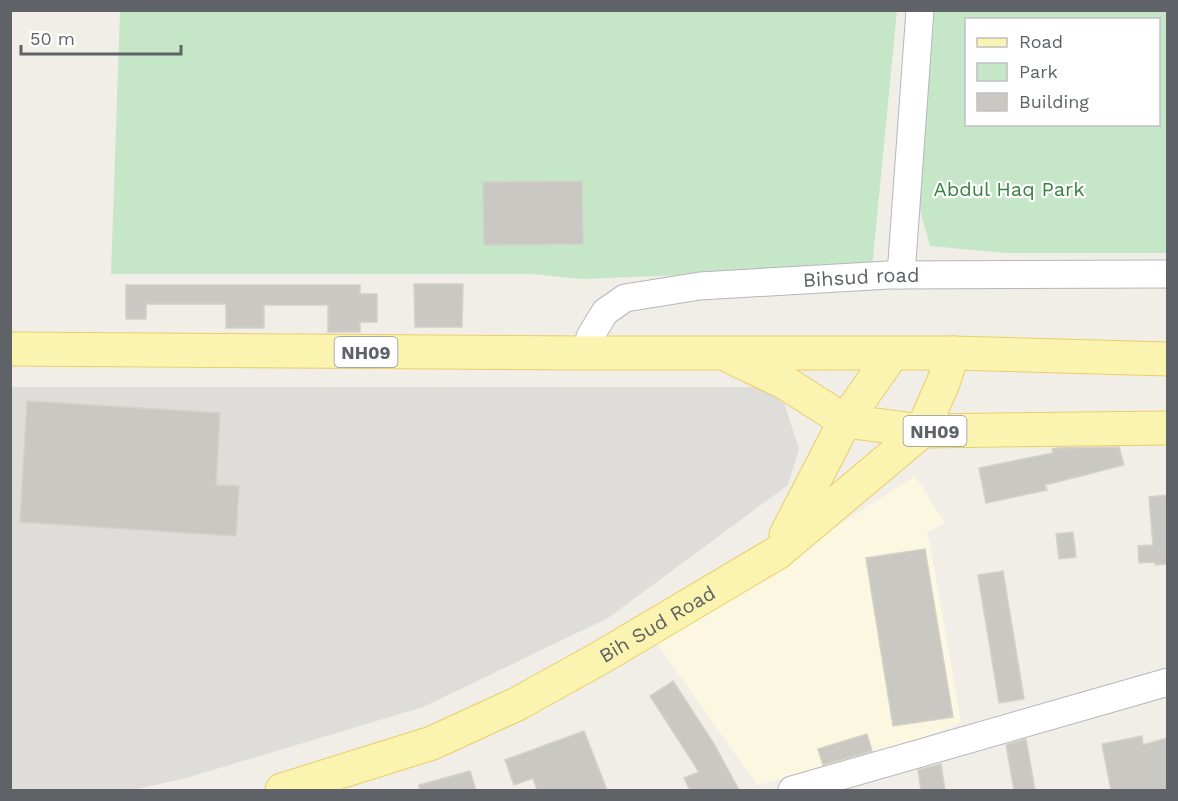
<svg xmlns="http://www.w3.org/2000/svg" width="1178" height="801" font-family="'Work Sans',sans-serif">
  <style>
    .commercial { fill: #fcf7e0 }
    .industrial { fill: #dfddd9 }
    .green { fill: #c6e6c8; fill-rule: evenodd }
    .building { fill: #c9c8c2; stroke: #d4d1c6; stroke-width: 1.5 }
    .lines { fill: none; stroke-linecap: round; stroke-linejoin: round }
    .minor-casing { stroke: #b4b7bb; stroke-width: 29 }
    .major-casing { stroke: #eacd66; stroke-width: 35 }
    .minor { stroke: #fff; stroke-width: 27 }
    .major { stroke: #fbf4b1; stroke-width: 33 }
    .labels { text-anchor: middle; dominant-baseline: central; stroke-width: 4.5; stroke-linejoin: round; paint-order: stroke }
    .shield { fill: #fff; stroke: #8f9195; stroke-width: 1.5 }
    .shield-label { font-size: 18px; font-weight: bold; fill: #5f6267 }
    .park-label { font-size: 20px; fill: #3a8241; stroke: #fff }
    .street-label { font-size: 20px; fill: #5f6267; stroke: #fff }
  </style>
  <rect width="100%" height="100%" fill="#f0eee7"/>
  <!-- commercial -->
  <path class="commercial" d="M 915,476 L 945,523 L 927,533 L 930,543 L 961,723 L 870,758 L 757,785 L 656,642 Z"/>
  <!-- industrial -->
  <path class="industrial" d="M 11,387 L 779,387 L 799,449 L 788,485 L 608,618 L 423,707 L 186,778 L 133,790 L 11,790 Z"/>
  <!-- green -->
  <g class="green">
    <path d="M 120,11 L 897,11 L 872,268 L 581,279 L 532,274 L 111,274 Z"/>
    <path d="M 933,11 L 1167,11 L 1167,253 L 1005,253 L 930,246 L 919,207 ZM 966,20 L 1158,20 L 1158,124 L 966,124 Z"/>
  </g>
  <!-- building -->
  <g class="building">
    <path d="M 582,181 L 583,244 L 484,245 L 483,182 Z"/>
    <path d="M 414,284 L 463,284 L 462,327 L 415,327 Z"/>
    <path d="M 126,285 L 360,285 L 360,294 L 377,294 L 377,322 L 360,322 L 360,332 L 328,332 L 328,305 L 264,305 L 264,328 L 226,328 L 226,304 L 146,304 L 146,319 L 126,319 Z"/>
    <path d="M 27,401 L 220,413 L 216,485 L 239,486 L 236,536 L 20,522 Z"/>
    <path d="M 1119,447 L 1124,465 L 1045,485 L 1047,490 L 986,503 L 979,468 L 1053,453 L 1052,449 L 1057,448 Z"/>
    <path d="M 1167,495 L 1167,564 L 1155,565 L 1155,562 L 1139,563 L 1138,546 L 1153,545 L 1149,497 Z"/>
    <path d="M 1073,532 L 1076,557 L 1059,559 L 1056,534 Z"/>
    <path d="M 925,549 L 953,717 L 893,726 L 866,558 Z"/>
    <path d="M 1003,571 L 1024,699 L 999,703 L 978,575 Z"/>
    <path d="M 673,681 L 714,744 L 739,790 L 690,790 L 684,778 L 699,772 L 650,696 Z"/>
    <path d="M 584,731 L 607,790 L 537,790 L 533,778 L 514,785 L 505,760 Z"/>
    <path d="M 867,734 L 872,751 L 823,765 L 818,749 Z"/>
    <path d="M 1142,736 L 1143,745 L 1167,738 L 1167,790 L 1111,790 L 1102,744 Z"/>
    <path d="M 1026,739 L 1035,790 L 1014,790 L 1006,745 Z"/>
    <path d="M 941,764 L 945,790 L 921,790 L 918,770 Z"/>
    <path d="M 470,771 L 476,790 L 420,790 L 419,785 Z"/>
  </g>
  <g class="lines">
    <defs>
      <g id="minor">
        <path d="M 901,275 L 920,10"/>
        <path id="s1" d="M 584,353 L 591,335 L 605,312 L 625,298 L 700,286 L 889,275 L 1168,274"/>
        <path d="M 792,790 L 1168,682"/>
      </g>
      <g id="major">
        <path d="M 10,349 L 584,353 L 953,353 L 1168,359"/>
        <path d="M 731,357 L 784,382 L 845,421 L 922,431 L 1168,428"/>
        <path d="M 786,535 L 845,421 L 892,354"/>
        <path id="s2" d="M 282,790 L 432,743 L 517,704 L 600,658 L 777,553 L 922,431 L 943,383 L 953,353"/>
      </g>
    </defs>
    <!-- minor casing -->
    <use href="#minor" class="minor-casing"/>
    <!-- major casing -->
    <use href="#major" class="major-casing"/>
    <!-- minor -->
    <use href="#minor" class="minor"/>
    <!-- major -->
    <use href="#major" class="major"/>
  </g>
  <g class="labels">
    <!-- shield labels -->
    <g class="shield">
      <rect x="334.5" y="337" width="63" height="30" rx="4.5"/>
      <rect x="903.5" y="416" width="63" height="30" rx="4.5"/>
    </g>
    <g class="shield-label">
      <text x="366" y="352">NH09</text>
      <text x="935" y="431">NH09</text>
    </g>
    <!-- park labels -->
    <g class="park-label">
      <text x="1009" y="189">Abdul Haq Park</text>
    </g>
    <!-- street labels -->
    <g class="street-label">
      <text stroke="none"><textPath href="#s1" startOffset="308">Bihsud road</textPath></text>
      <text stroke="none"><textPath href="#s2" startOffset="412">Bih Sud Road</textPath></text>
    </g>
  </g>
  <!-- border -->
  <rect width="1178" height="801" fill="none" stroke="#5f6267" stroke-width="24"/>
  <!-- legend -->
  <rect x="965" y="18" width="195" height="108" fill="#ffffff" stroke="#bfc0c2" stroke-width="1.5"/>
  <rect x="977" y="38" width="30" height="9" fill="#fbf4b1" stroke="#bfc0c2" stroke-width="1.5"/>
  <text x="1019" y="48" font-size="18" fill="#5f6267">Road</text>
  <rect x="977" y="63" width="30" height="18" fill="#c6e6c8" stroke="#bfc0c2" stroke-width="1.5"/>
  <text x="1019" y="78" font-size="18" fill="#5f6267">Park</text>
  <rect x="977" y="93" width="30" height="18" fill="#c9c8c2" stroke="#bfc0c2" stroke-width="1.5"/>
  <text x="1019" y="108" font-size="18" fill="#5f6267">Building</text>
  <!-- scale -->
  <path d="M21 45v9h160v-9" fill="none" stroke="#5f6267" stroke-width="3"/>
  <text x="30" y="45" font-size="18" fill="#5f6267" stroke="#ffffff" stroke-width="4.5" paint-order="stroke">50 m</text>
</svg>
